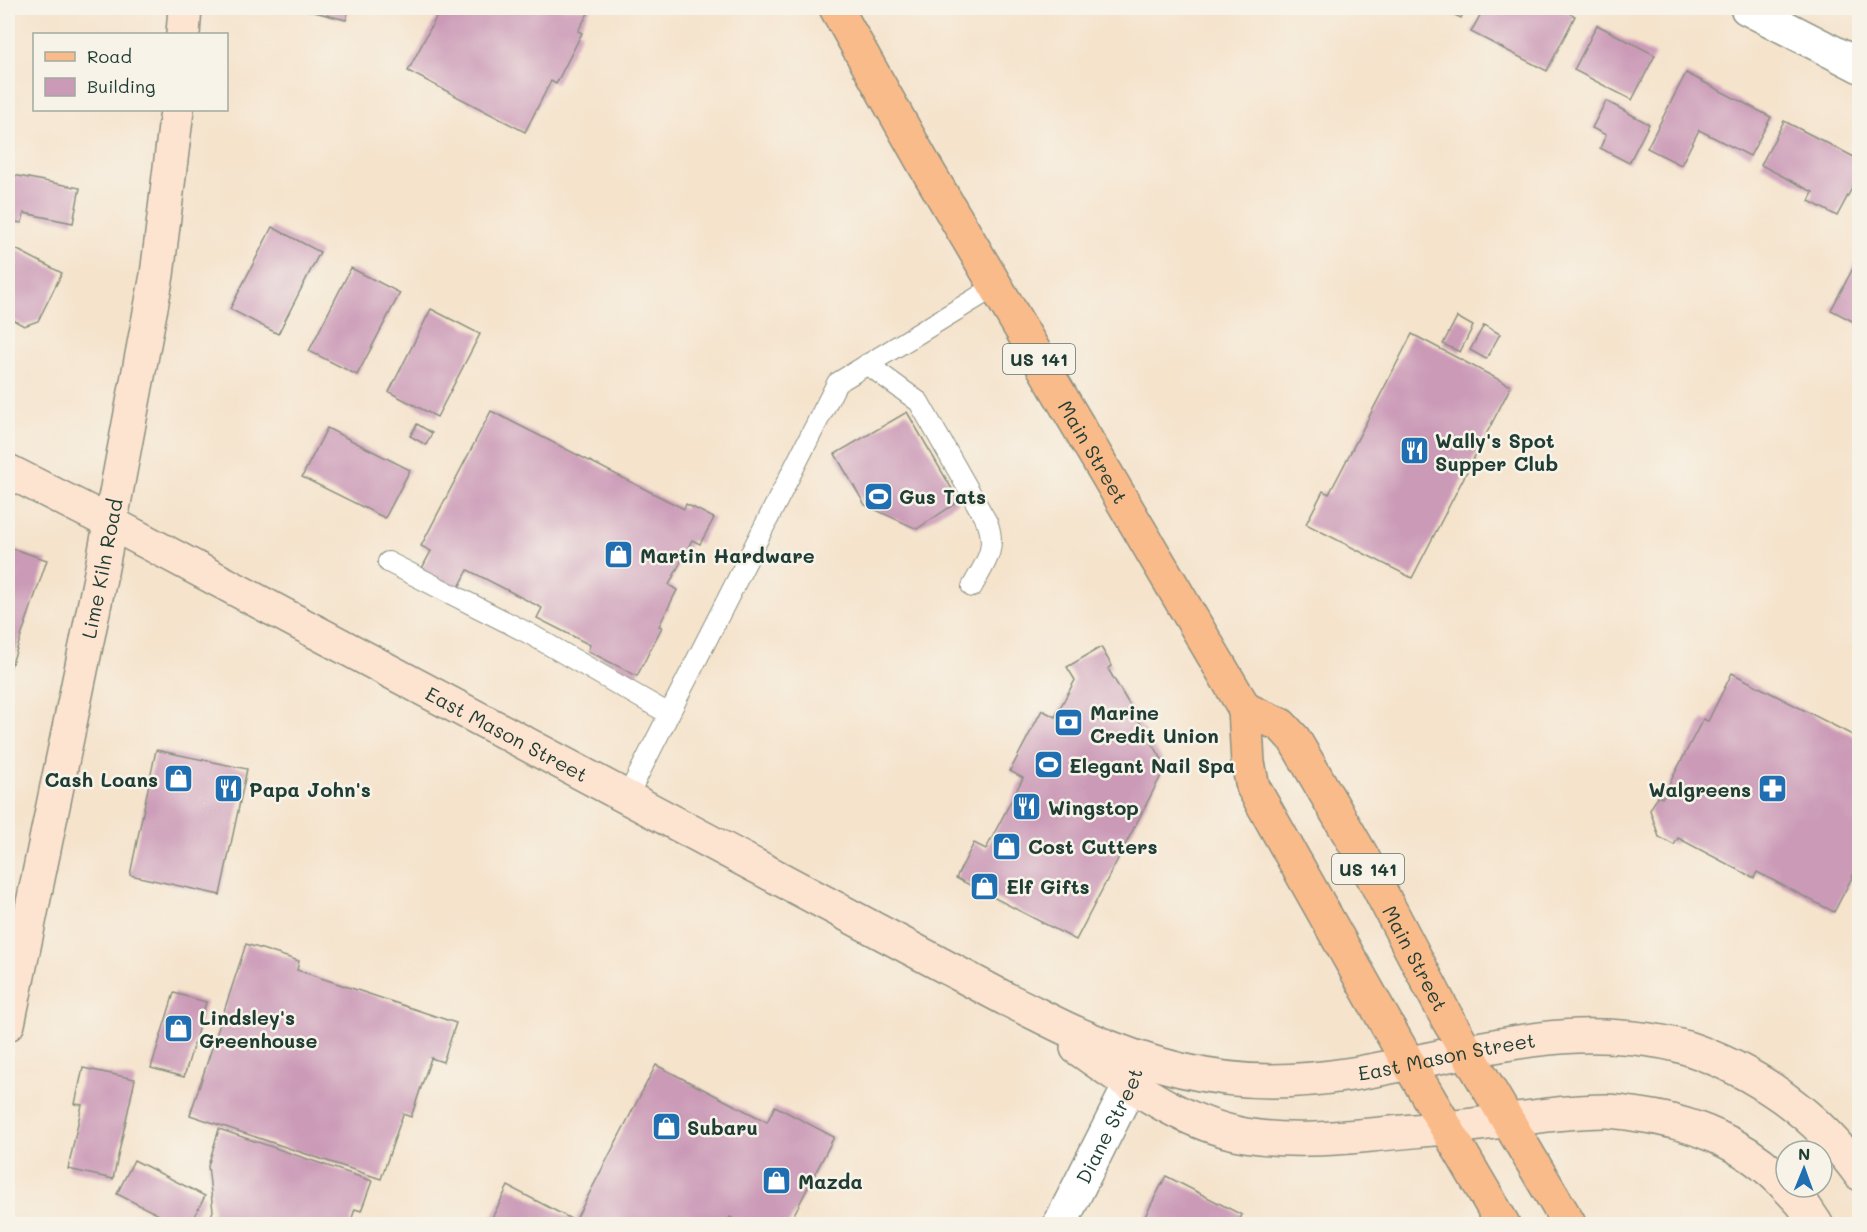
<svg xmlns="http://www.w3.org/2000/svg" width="1867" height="1232" font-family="Mali,sans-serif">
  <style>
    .building { fill: #cb9ab7 }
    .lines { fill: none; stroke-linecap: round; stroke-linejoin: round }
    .lane-casing { stroke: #8a9080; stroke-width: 22 }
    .street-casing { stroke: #8a9080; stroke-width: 36 }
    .secondary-casing { stroke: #8a9080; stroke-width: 36 }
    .primary-casing { stroke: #8a9080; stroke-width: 36 }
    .lane { stroke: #fff; stroke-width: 20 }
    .street { stroke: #fff; stroke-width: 33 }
    .secondary { stroke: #fde4d1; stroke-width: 33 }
    .primary { stroke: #fabb8b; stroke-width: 33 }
    .labels { text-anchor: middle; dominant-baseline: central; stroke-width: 5; stroke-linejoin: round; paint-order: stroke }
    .shield { fill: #f7f3e8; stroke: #60746a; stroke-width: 1.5 }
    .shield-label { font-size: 18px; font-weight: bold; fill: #1f3d34 }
    .poi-label { font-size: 20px; font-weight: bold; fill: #1f3d34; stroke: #f7f3e8; text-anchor: start }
    .street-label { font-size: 20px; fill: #1f3d34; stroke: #f7f3e8 }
  </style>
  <rect width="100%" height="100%" fill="#f7f3e8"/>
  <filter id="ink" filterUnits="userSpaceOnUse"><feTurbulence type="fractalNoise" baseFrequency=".0167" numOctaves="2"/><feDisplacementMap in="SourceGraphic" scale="12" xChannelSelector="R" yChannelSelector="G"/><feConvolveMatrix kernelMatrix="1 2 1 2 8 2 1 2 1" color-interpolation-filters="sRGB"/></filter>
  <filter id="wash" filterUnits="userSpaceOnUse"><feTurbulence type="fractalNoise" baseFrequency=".008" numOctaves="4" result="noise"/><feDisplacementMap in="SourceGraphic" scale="24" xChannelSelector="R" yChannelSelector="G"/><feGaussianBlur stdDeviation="1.35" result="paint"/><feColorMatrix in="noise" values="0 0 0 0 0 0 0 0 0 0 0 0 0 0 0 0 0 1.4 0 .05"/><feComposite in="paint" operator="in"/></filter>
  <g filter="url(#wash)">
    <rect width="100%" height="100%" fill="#f5e3cc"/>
    <g id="blocks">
      <!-- building -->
      <g class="building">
        <path d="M 299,8 L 349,8 L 346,20 Z"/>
        <path d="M 441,8 L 591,8 L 578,31 L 582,33 L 556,84 L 551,81 L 525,132 L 408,71 Z"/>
        <path d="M 1441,8 L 1466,8 L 1461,18 Z"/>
        <path d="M 1484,8 L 1523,8 L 1528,10 L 1529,8 L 1560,8 L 1575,16 L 1547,71 L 1471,32 Z"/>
        <path d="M 1597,25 L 1655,55 L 1632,100 L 1574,70 Z"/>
        <path d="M 1686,73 L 1771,117 L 1750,156 L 1699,130 L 1681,165 L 1647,148 Z"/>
        <path d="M 1606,101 L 1649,124 L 1629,163 L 1600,148 L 1606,135 L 1592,128 Z"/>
        <path d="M 1784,121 L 1860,160 L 1860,173 L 1837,216 L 1809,201 L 1813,192 L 1761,165 Z"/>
        <path d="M 8,174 L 80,188 L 73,223 L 24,213 L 22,223 L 8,221 Z"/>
        <path d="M 272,227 L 320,252 L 278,334 L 230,309 Z"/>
        <path d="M 8,245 L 62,273 L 38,321 L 24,326 L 8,317 Z"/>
        <path d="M 1860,255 L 1860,325 L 1831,310 Z"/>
        <path d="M 351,268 L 400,293 L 357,375 L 309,351 Z"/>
        <path d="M 431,309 L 480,334 L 437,417 L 389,392 Z"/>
        <path d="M 1457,317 L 1473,326 L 1460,352 L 1443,344 Z"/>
        <path d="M 1484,325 L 1500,334 L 1486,359 L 1470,350 Z"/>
        <path d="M 1412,334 L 1511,386 L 1412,578 L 1306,524 L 1323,491 L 1329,494 Z"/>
        <path d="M 491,411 L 684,509 L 686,504 L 714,518 L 700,544 L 692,540 L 669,585 L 677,590 L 659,626 L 662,627 L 637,676 L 588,651 L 590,645 L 537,618 L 542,608 L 468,570 L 456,593 L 419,574 L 431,551 L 421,546 Z"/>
        <path d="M 907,412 L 959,501 L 917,529 L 865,505 L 835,454 Z"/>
        <path d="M 417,424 L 432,433 L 426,445 L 410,436 Z"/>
        <path d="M 327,428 L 410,470 L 385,518 L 302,477 Z"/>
        <path d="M 8,547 L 47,560 L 8,675 Z"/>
        <path d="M 1101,647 L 1112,666 L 1108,669 L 1166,766 L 1076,940 L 956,878 L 974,843 L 986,849 L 1023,778 L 1010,771 L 1042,710 L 1055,717 L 1075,680 L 1067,667 Z"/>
        <path d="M 1732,673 L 1860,739 L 1860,862 L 1834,912 L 1757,872 L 1754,878 L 1678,838 L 1674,845 L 1659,837 L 1650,810 L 1658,796 L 1662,798 L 1703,719 L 1708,721 Z"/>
        <path d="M 156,750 L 247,769 L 220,895 L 130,875 Z"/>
        <path d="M 246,944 L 299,961 L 297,970 L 456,1023 L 443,1062 L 431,1058 L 411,1117 L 403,1114 L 381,1179 L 190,1115 Z"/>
        <path d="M 174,993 L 206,1002 L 184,1077 L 151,1068 Z"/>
        <path d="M 656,1065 L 767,1122 L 775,1106 L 834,1137 L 789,1224 L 744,1224 L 730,1217 L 726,1224 L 489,1224 L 508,1186 L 575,1221 Z"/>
        <path d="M 83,1068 L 135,1079 L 113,1179 L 68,1169 L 82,1105 L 75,1104 Z"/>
        <path d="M 219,1129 L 372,1181 L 361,1211 L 355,1209 L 350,1224 L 208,1224 L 213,1211 L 208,1166 Z"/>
        <path d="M 134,1160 L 205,1196 L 191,1224 L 177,1224 L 117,1194 Z"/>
        <path d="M 1166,1176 L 1242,1215 L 1237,1224 L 1141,1224 Z"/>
      </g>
    </g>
  </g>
  <g filter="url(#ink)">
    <use href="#blocks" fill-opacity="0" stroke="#8a9080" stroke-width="1.5"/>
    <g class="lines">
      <defs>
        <g id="lane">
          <path d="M 867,364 L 919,402 L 988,524 C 997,551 984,564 972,587"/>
          <path d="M 388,562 L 530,634 L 669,714"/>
          <path d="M 627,797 L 837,383 L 996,286"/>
        </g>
        <g id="street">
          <path d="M 1747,8 L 1860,66"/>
          <path id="s1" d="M 1060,1224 L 1130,1085 L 1139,1059"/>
        </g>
        <g id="secondary">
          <path d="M 183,34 L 185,8"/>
          <path id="s2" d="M 8,471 L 111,523 L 1006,999 C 1032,1011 1058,1026 1085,1037 C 1143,1063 1208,1081 1272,1081 C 1339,1081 1402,1064 1468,1051 C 1503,1044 1541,1037 1577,1036 C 1610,1035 1656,1038 1687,1048 C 1756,1071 1817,1115 1860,1174"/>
          <path id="s3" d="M 8,1024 L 100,578 L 157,275 L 177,110"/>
          <path d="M 1077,1048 C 1128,1083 1182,1124 1245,1135 C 1286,1142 1329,1139 1371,1135 C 1408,1131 1444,1129 1480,1124 C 1522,1119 1563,1111 1606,1111 C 1615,1111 1624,1113 1633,1114 C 1690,1121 1746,1143 1786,1186"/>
          <path d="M 1787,1187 L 1802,1203 L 1816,1224"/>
        </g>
        <g id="primary">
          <path id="s4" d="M 836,8 L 925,166 L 1245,709 L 1248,763 L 1253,787 L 1409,1064 L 1503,1224"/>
          <path id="s5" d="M 1245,709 L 1281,725 L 1294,739 L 1362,856 L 1447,1018 L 1569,1224"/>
        </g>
      </defs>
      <!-- lane casing -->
      <use href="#lane" class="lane-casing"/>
      <!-- street casing -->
      <use href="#street" class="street-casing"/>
      <!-- secondary casing -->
      <use href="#secondary" class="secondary-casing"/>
      <!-- primary casing -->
      <use href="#primary" class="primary-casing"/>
      <!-- lane -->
      <use href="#lane" class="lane"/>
      <!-- street -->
      <use href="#street" class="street"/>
      <!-- secondary -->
      <use href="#secondary" class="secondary"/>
      <!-- primary -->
      <use href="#primary" class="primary"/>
    </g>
  </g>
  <!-- icons -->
  <defs>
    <symbol id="restaurant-square" viewBox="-11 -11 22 22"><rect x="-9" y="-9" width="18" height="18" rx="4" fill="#1f6fb2" stroke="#f7f3e8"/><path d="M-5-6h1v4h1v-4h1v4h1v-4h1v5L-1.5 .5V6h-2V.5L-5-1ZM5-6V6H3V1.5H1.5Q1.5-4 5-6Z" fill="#fff"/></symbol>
    <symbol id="stadium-square" viewBox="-11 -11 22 22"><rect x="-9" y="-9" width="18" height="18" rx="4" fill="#1f6fb2" stroke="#f7f3e8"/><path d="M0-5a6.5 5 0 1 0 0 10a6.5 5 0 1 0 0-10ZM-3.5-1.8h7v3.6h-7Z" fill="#fff"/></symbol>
    <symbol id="shop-square" viewBox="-11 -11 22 22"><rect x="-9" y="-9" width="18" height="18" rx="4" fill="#1f6fb2" stroke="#f7f3e8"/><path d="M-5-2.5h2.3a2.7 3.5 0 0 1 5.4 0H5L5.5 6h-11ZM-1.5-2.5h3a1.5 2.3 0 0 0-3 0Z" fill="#fff"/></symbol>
    <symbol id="bank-square" viewBox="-11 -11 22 22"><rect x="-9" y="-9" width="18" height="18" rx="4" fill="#1f6fb2" stroke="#f7f3e8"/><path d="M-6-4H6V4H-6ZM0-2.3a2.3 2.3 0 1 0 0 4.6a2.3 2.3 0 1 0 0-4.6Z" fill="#fff"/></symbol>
    <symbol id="pharmacy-square" viewBox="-11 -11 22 22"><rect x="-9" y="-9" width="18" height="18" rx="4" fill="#1f6fb2" stroke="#f7f3e8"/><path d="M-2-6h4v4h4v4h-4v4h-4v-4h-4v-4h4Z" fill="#fff"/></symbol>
  </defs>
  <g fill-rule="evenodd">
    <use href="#restaurant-square" x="1398" y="434" width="33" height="33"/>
    <use href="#stadium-square" x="862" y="480" width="33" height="33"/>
    <use href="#shop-square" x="602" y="538" width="33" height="33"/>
    <use href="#bank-square" x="1052" y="706" width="33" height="33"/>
    <use href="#stadium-square" x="1032" y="748" width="33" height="33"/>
    <use href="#shop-square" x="162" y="762" width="33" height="33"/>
    <use href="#restaurant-square" x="212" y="772" width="33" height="33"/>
    <use href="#pharmacy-square" x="1756" y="772" width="33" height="33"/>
    <use href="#restaurant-square" x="1010" y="790" width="33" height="33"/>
    <use href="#shop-square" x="990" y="830" width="33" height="33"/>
    <use href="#shop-square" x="968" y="870" width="33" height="33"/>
    <use href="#shop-square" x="162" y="1012" width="33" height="33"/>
    <use href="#shop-square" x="650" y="1110" width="33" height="33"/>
    <use href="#shop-square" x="760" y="1164" width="33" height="33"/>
  </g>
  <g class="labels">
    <!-- shield labels -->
    <g class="shield">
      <rect x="1003" y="344" width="72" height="30" rx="4.5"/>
      <rect x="1332" y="854" width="72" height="30" rx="4.5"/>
    </g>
    <g class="shield-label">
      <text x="1039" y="359">US 141</text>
      <text x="1368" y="869">US 141</text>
    </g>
    <!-- poi labels -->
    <g class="poi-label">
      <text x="1435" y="440">Wally's Spot<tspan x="1435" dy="23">Supper Club</tspan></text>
      <text x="899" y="496">Gus Tats</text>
      <text x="640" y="555">Martin Hardware</text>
      <text x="1090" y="712">Marine<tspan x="1090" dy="23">Credit Union</tspan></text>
      <text x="1069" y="765">Elegant Nail Spa</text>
      <text x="158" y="779" text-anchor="end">Cash Loans</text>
      <text x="249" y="789">Papa John's</text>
      <text x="1751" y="789" text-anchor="end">Walgreens</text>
      <text x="1048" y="807">Wingstop</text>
      <text x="1028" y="846">Cost Cutters</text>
      <text x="1006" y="886">Elf Gifts</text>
      <text x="199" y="1017">Lindsley's<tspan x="199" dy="23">Greenhouse</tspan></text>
      <text x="687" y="1127">Subaru</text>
      <text x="798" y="1181">Mazda</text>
    </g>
    <!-- street labels -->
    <g class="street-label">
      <text stroke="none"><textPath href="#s4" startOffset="513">Main Street</textPath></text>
      <text stroke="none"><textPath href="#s3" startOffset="465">Lime Kiln Road</textPath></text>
      <text stroke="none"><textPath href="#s2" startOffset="564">East Mason Street</textPath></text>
      <text stroke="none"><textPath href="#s5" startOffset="309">Main Street</textPath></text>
      <text stroke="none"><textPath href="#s2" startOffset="1587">East Mason Street</textPath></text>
      <text stroke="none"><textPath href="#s1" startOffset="110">Diane Street</textPath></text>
    </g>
  </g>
  <!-- margin -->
  <rect width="1867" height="1232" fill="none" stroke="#f7f3e8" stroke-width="30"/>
  <!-- legend -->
  <rect x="33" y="33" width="195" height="78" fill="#f7f3e8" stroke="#a1aaa0" stroke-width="1.5"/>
  <rect x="45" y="52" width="30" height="9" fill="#fabb8b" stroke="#a1aaa0" stroke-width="1.5"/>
  <text x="87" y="63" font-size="18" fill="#1f3d34">Road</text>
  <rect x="45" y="78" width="30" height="18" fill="#cb9ab7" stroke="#a1aaa0" stroke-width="1.5"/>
  <text x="87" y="93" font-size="18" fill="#1f3d34">Building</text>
  <!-- north arrow -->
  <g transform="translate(1804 1169) rotate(1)"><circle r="28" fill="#f7f3e8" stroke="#a1aaa0" stroke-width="1.5"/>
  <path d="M0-4.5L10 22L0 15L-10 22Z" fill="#1f6fb2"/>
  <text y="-9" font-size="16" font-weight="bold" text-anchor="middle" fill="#1f3d34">N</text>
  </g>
</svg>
